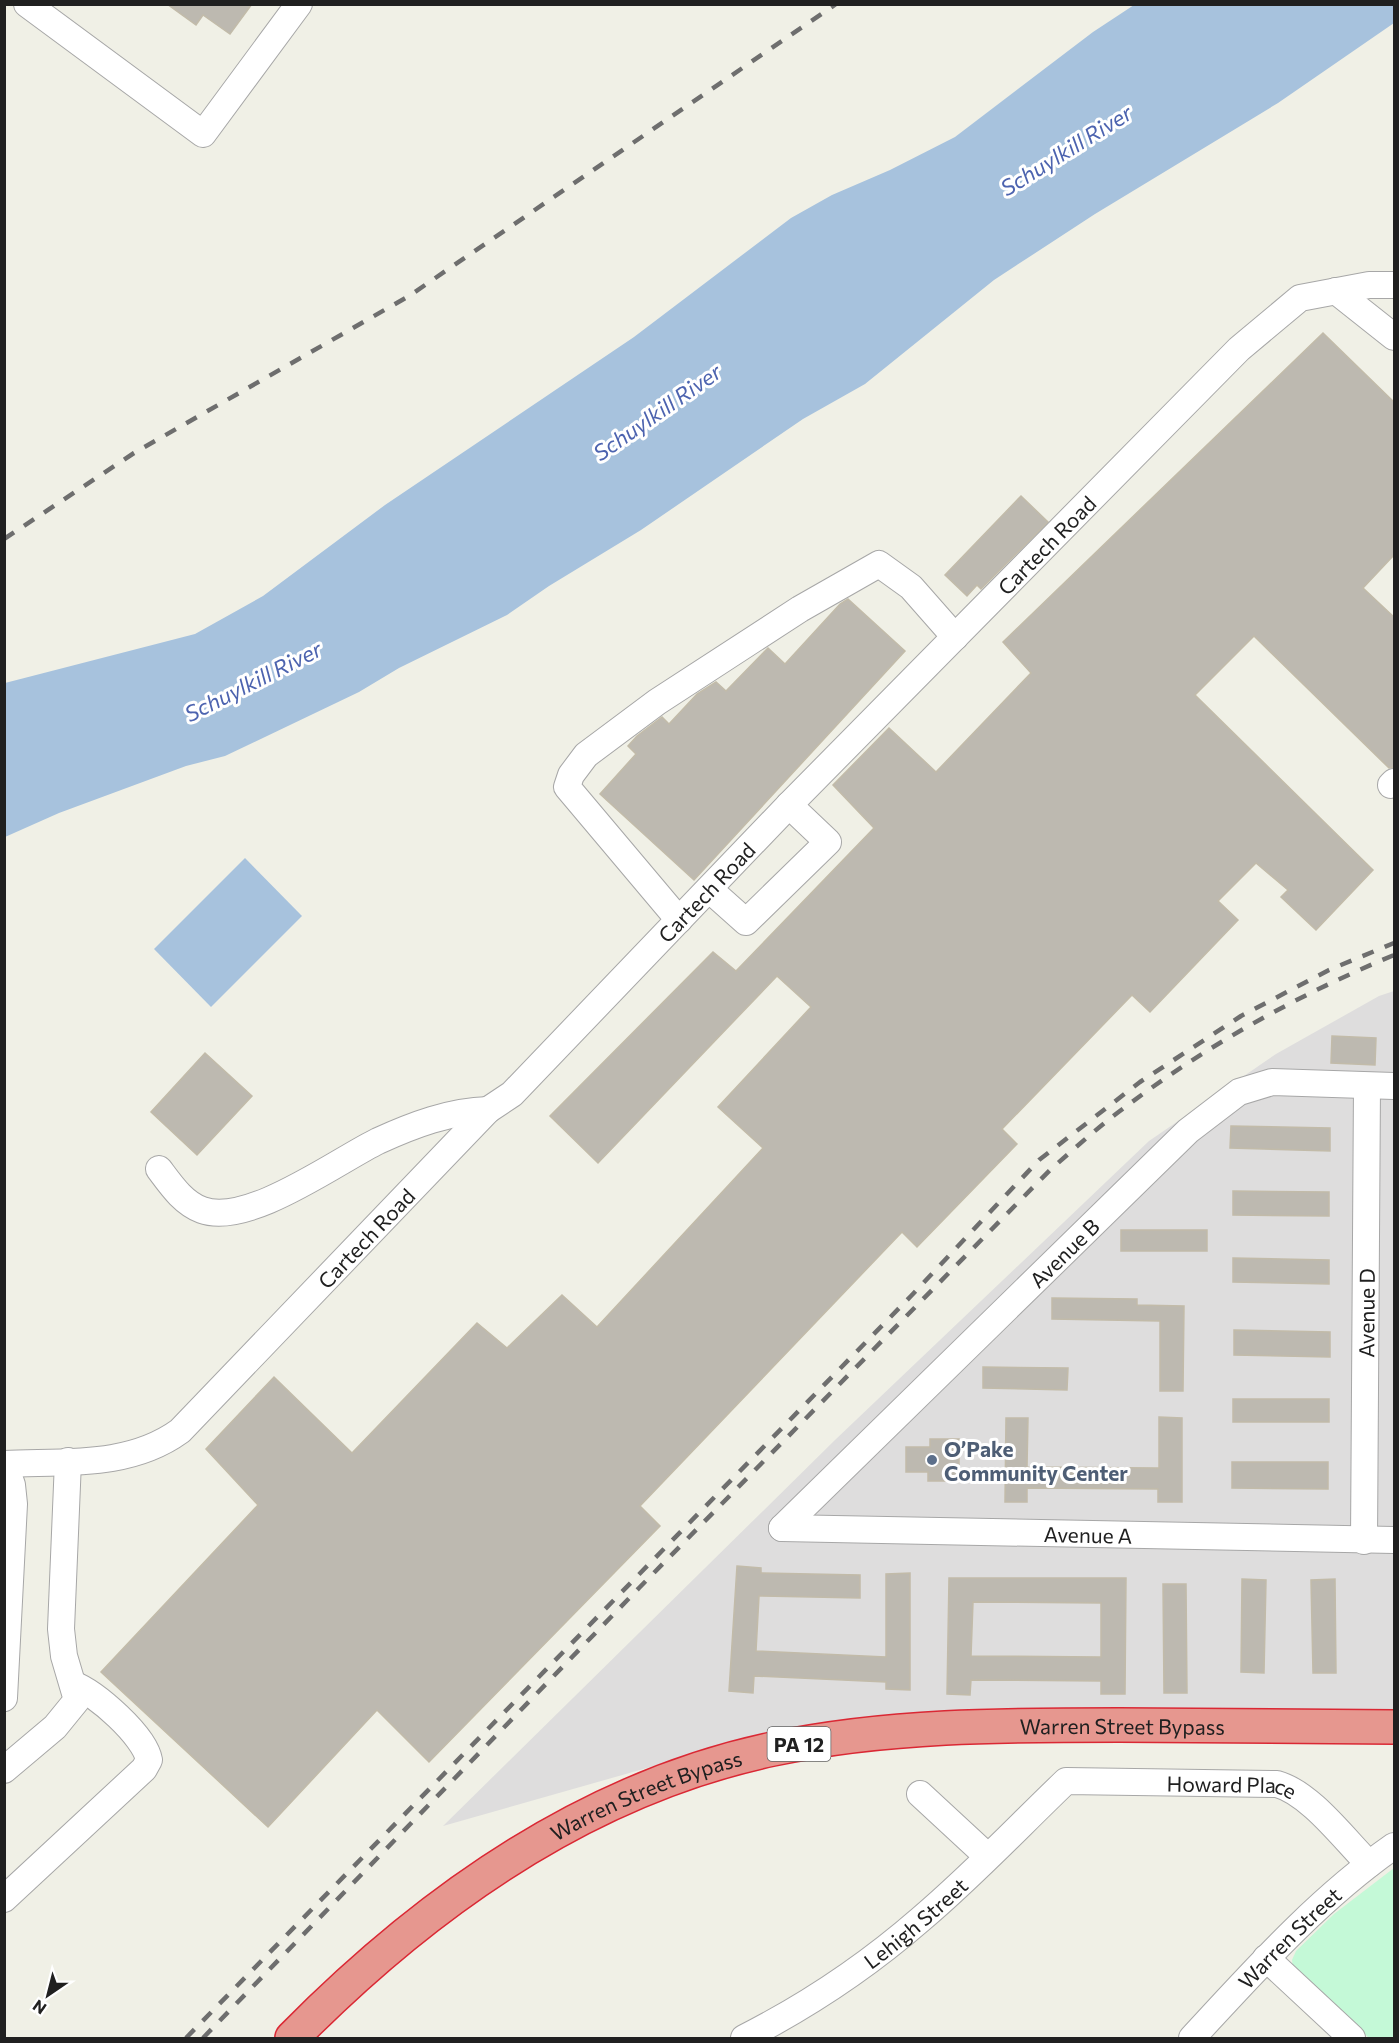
<svg xmlns="http://www.w3.org/2000/svg" width="1399" height="2043" font-family="Commissioner,sans-serif">
  <style>
    .residential { fill: #dedddd }
    .park { fill: #c4f9d7 }
    .water { fill: #a7c2dd }
    .building { fill: #bdb9b0; stroke: #c2bba9; stroke-width: 1.5; fill-rule: evenodd }
    .lines { fill: none; stroke-linecap: round; stroke-linejoin: round }
    .minor-casing { stroke: #a7a7a7; stroke-width: 28 }
    .highway-casing { stroke: #da2834; stroke-width: 36 }
    .minor { stroke: #fff; stroke-width: 26 }
    .highway { stroke: #e6978f; stroke-width: 33 }
    .rail { stroke: #6e6e6e; stroke-width: 4.5; stroke-dasharray: 12 12; stroke-linecap: butt }
    .service-dot { fill: #5c6f8a; stroke: #fff; stroke-width: 2 }
    .labels { text-anchor: middle; dominant-baseline: central; stroke-width: 6; stroke-linejoin: round; paint-order: stroke }
    .shield { fill: #fff; stroke: #636363; stroke-width: 1.5 }
    .shield-label { font-size: 20px; font-weight: bold; fill: #202020 }
    .street-label { font-size: 21px; fill: #202020; stroke: #fff }
    .service-label { font-size: 21px; font-weight: bold; fill: #4e5e75; stroke: #fff; text-anchor: start }
    .water-label { font-size: 22px; font-style: italic; fill: #4c63af; stroke: #fff }
  </style>
  <rect width="100%" height="100%" fill="#f0f0e6"/>
  <!-- residential -->
  <path class="residential" d="M 1394,991 L 1394,1710 L 995,1708 L 874,1717 L 777,1731 L 443,1826 L 835,1440 L 1149,1141 L 1276,1054 L 1379,996 Z"/>
  <!-- park -->
  <path class="park" d="M 1394,1868 L 1394,2038 L 1369,2038 L 1293,1969 L 1292,1960 L 1296,1951 L 1334,1914 Z"/>
  <!-- water -->
  <g class="water">
    <path d="M 1134,5 L 1394,5 L 1394,23 L 1278,103 L 1095,214 L 994,280 L 865,384 L 803,419 L 641,530 L 549,586 L 507,615 L 399,668 L 359,692 L 225,756 L 186,766 L 59,813 L 5,837 L 5,683 L 195,634 L 263,596 L 385,505 L 634,337 L 791,218 L 832,195 L 890,170 L 955,137 L 1093,32 Z"/>
    <path d="M 245,858 L 302,916 L 211,1007 L 154,949 Z"/>
  </g>
  <!-- building -->
  <g class="building">
    <path d="M 167,4 L 252,4 L 230,34 L 203,15 L 196,25 Z"/>
    <path d="M 1323,333 L 1395,403 L 1395,554 L 1363,588 L 1395,618 L 1395,767 L 1389,768 L 1254,636 L 1195,695 L 1373,870 L 1316,930 L 1281,897 L 1288,890 L 1256,863 L 1218,901 L 1238,920 L 1150,1012 L 1132,995 L 1002,1129 L 1017,1144 L 917,1247 L 902,1232 L 640,1506 L 660,1526 L 429,1762 L 377,1710 L 268,1827 L 101,1672 L 258,1505 L 206,1449 L 274,1377 L 352,1453 L 477,1323 L 507,1348 L 562,1295 L 597,1327 L 763,1148 L 718,1107 L 811,1007 L 777,976 L 598,1163 L 550,1116 L 713,952 L 736,971 L 874,828 L 833,785 L 889,728 L 936,772 L 1031,673 L 1003,642 Z"/>
    <path d="M 1021,496 L 1048,522 L 981,589 L 977,585 L 967,596 L 945,575 Z"/>
    <path d="M 848,599 L 905,651 L 694,880 L 600,794 L 636,754 L 628,746 L 637,736 L 662,717 L 669,724 L 697,694 L 716,682 L 726,691 L 768,648 L 785,664 L 840,604 Z"/>
    <path d="M 1332,1036 L 1376,1038 L 1375,1065 L 1331,1063 Z"/>
    <path d="M 205,1053 L 252,1096 L 197,1155 L 151,1112 Z"/>
    <path d="M 1231,1126 L 1330,1128 L 1330,1151 L 1230,1148 Z"/>
    <path d="M 1233,1191 L 1329,1192 L 1329,1216 L 1233,1215 Z"/>
    <rect x="1121" y="1230" width="86" height="21"/>
    <path d="M 1233,1258 L 1329,1260 L 1329,1284 L 1233,1282 Z"/>
    <path d="M 1052,1298 L 1137,1299 L 1137,1305 L 1184,1306 L 1183,1391 L 1160,1391 L 1160,1321 L 1052,1319 Z"/>
    <path d="M 1234,1330 L 1330,1332 L 1330,1357 L 1234,1355 Z"/>
    <path d="M 983,1367 L 1068,1368 L 1067,1390 L 983,1388 Z"/>
    <rect x="1233" y="1399" width="96" height="23"/>
    <path d="M 1159,1417 L 1182,1418 L 1182,1502 L 1158,1502 L 1158,1489 L 1027,1488 L 1027,1502 L 1005,1502 L 1006,1418 L 1028,1418 L 1027,1467 L 1159,1468 Z"/>
    <path d="M 930,1439 L 959,1439 L 959,1481 L 928,1481 L 928,1472 L 906,1472 L 906,1447 L 930,1447 Z"/>
    <path d="M 1232,1462 L 1328,1462 L 1328,1489 L 1232,1488 Z"/>
    <path d="M 737,1566 L 761,1568 L 761,1573 L 860,1575 L 860,1598 L 759,1596 L 756,1651 L 886,1657 L 886,1574 L 910,1573 L 910,1690 L 886,1689 L 886,1682 L 754,1676 L 753,1693 L 729,1691 Z"/>
    <path d="M 949,1578 L 1126,1578 L 1125,1694 L 1101,1694 L 1101,1681 L 971,1680 L 970,1695 L 947,1694 ZM 973,1602 L 1101,1603 L 1101,1657 L 971,1656 Z"/>
    <path d="M 1242,1579 L 1266,1580 L 1264,1673 L 1241,1672 Z"/>
    <path d="M 1335,1579 L 1336,1673 L 1313,1673 L 1311,1580 Z"/>
    <path d="M 1163,1584 L 1186,1584 L 1187,1693 L 1164,1693 Z"/>
  </g>
  <g class="lines">
    <defs>
      <g id="minor">
        <path d="M 27,4 L 203,134 L 299,4"/>
        <path d="M 1336,291 L 1394,337"/>
        <path d="M 1391,785 L 1394,782"/>
        <path d="M 709,889 L 746,922 L 828,842 L 789,805"/>
        <path d="M 679,920 L 567,787 L 571,775 L 586,755 L 657,702 L 800,609 L 879,564 L 911,587 L 955,637"/>
        <path d="M 159,1169 C 171,1185 183,1203 202,1210 C 248,1227 337,1161 378,1141 C 413,1125 450,1111 488,1110"/>
        <path id="s1" d="M 4,1464 C 65,1461 129,1468 180,1431 L 488,1110 L 512,1094 L 789,805 L 1239,349 L 1300,298 L 1369,285 L 1394,285"/>
        <path id="s2" d="M 782,1528 L 1188,1131 L 1239,1092 L 1272,1082 L 1394,1086"/>
        <path id="s3" d="M 782,1528 L 1394,1540"/>
        <path id="s4" d="M 1364,1541 L 1367,1086"/>
        <path d="M 4,1698 L 14,1504 L 12,1485 L 5,1464"/>
        <path d="M 4,1770 L 55,1727 L 77,1700 L 64,1656 L 61,1629 L 68,1461"/>
        <path d="M 920,1794 L 987,1856"/>
        <path d="M 4,1899 L 144,1769 L 149,1760 C 145,1736 96,1693 73,1684"/>
        <path d="M 1266,1958 L 1352,2038"/>
        <path id="s5" d="M 744,2038 C 807,2006 867,1966 921,1919 C 972,1876 1018,1827 1066,1781 L 1277,1784 C 1310,1793 1344,1839 1369,1864"/>
        <path id="s6" d="M 1192,2038 C 1255,1970 1318,1899 1394,1846"/>
      </g>
      <g id="highway">
        <path id="s7" d="M 292,2038 C 425,1903 584,1789 773,1749 C 887,1725 1003,1725 1119,1725 C 1211,1726 1303,1726 1394,1727"/>
      </g>
    </defs>
    <!-- minor casing -->
    <use href="#minor" class="minor-casing"/>
    <!-- highway casing -->
    <use href="#highway" class="highway-casing"/>
    <!-- minor -->
    <use href="#minor" class="minor"/>
    <!-- highway -->
    <use href="#highway" class="highway"/>
    <!-- rail -->
    <g class="rail">
      <path d="M 4,539 L 134,453 L 409,296 L 836,4"/>
      <path d="M 186,2038 L 911,1296 L 1039,1160 L 1140,1082 L 1241,1016 L 1329,970 L 1394,943"/>
      <path d="M 203,2038 L 639,1588 L 1050,1170 C 1074,1149 1098,1127 1124,1108 C 1207,1045 1298,995 1394,955"/>
    </g>
  </g>
  <!-- markers -->
  <circle class="service-dot" cx="932" cy="1460" r="6"/>
  <g class="labels">
    <!-- shield labels -->
    <rect class="shield" x="767.5" y="1727" width="63" height="34" rx="4.5"/>
    <g class="shield-label">
      <text x="799" y="1744">PA 12</text>
    </g>
    <!-- street labels -->
    <g class="street-label">
      <text stroke="none"><textPath href="#s1" startOffset="1422">Cartech Road</textPath></text>
      <text stroke="none"><textPath href="#s1" startOffset="936">Cartech Road</textPath></text>
      <text stroke="none"><textPath href="#s1" startOffset="450">Cartech Road</textPath></text>
      <text stroke="none"><textPath href="#s2" startOffset="394">Avenue B</textPath></text>
      <text stroke="none"><textPath href="#s4" startOffset="228">Avenue D</textPath></text>
      <text stroke="none"><textPath href="#s3" startOffset="306">Avenue A</textPath></text>
      <text stroke="none"><textPath href="#s7" startOffset="920">Warren Street Bypass</textPath></text>
      <text stroke="none"><textPath href="#s5" startOffset="580">Howard Place</textPath></text>
      <text stroke="none"><textPath href="#s7" startOffset="434">Warren Street Bypass</textPath></text>
      <text stroke="none"><textPath href="#s5" startOffset="207">Lehigh Street</textPath></text>
      <text stroke="none"><textPath href="#s6" startOffset="140">Warren Street</textPath></text>
    </g>
    <!-- service labels -->
    <g class="service-label">
      <text x="944" y="1448">O’Pake<tspan x="944" dy="24">Community Center</tspan></text>
    </g>
    <!-- water labels -->
    <g class="water-label">
      <text transform="translate(1066 150) rotate(-32)">Schuylkill River</text>
      <text transform="translate(657 412) rotate(-35)">Schuylkill River</text>
      <text transform="translate(253 681) rotate(-27)">Schuylkill River</text>
    </g>
  </g>
  <!-- border -->
  <rect width="1399" height="2043" fill="none" stroke="#202020" stroke-width="12"/>
  <!-- north arrow -->
  <g transform="translate(48 1995) rotate(215)" stroke="#ffffff" stroke-width="4.5" paint-order="stroke">
  <path d="M0-4.5L10 22L0 15L-10 22Z" fill="#202020"/>
  <text y="-9" font-size="16" font-weight="bold" text-anchor="middle" fill="#202020">N</text>
  </g>
</svg>
